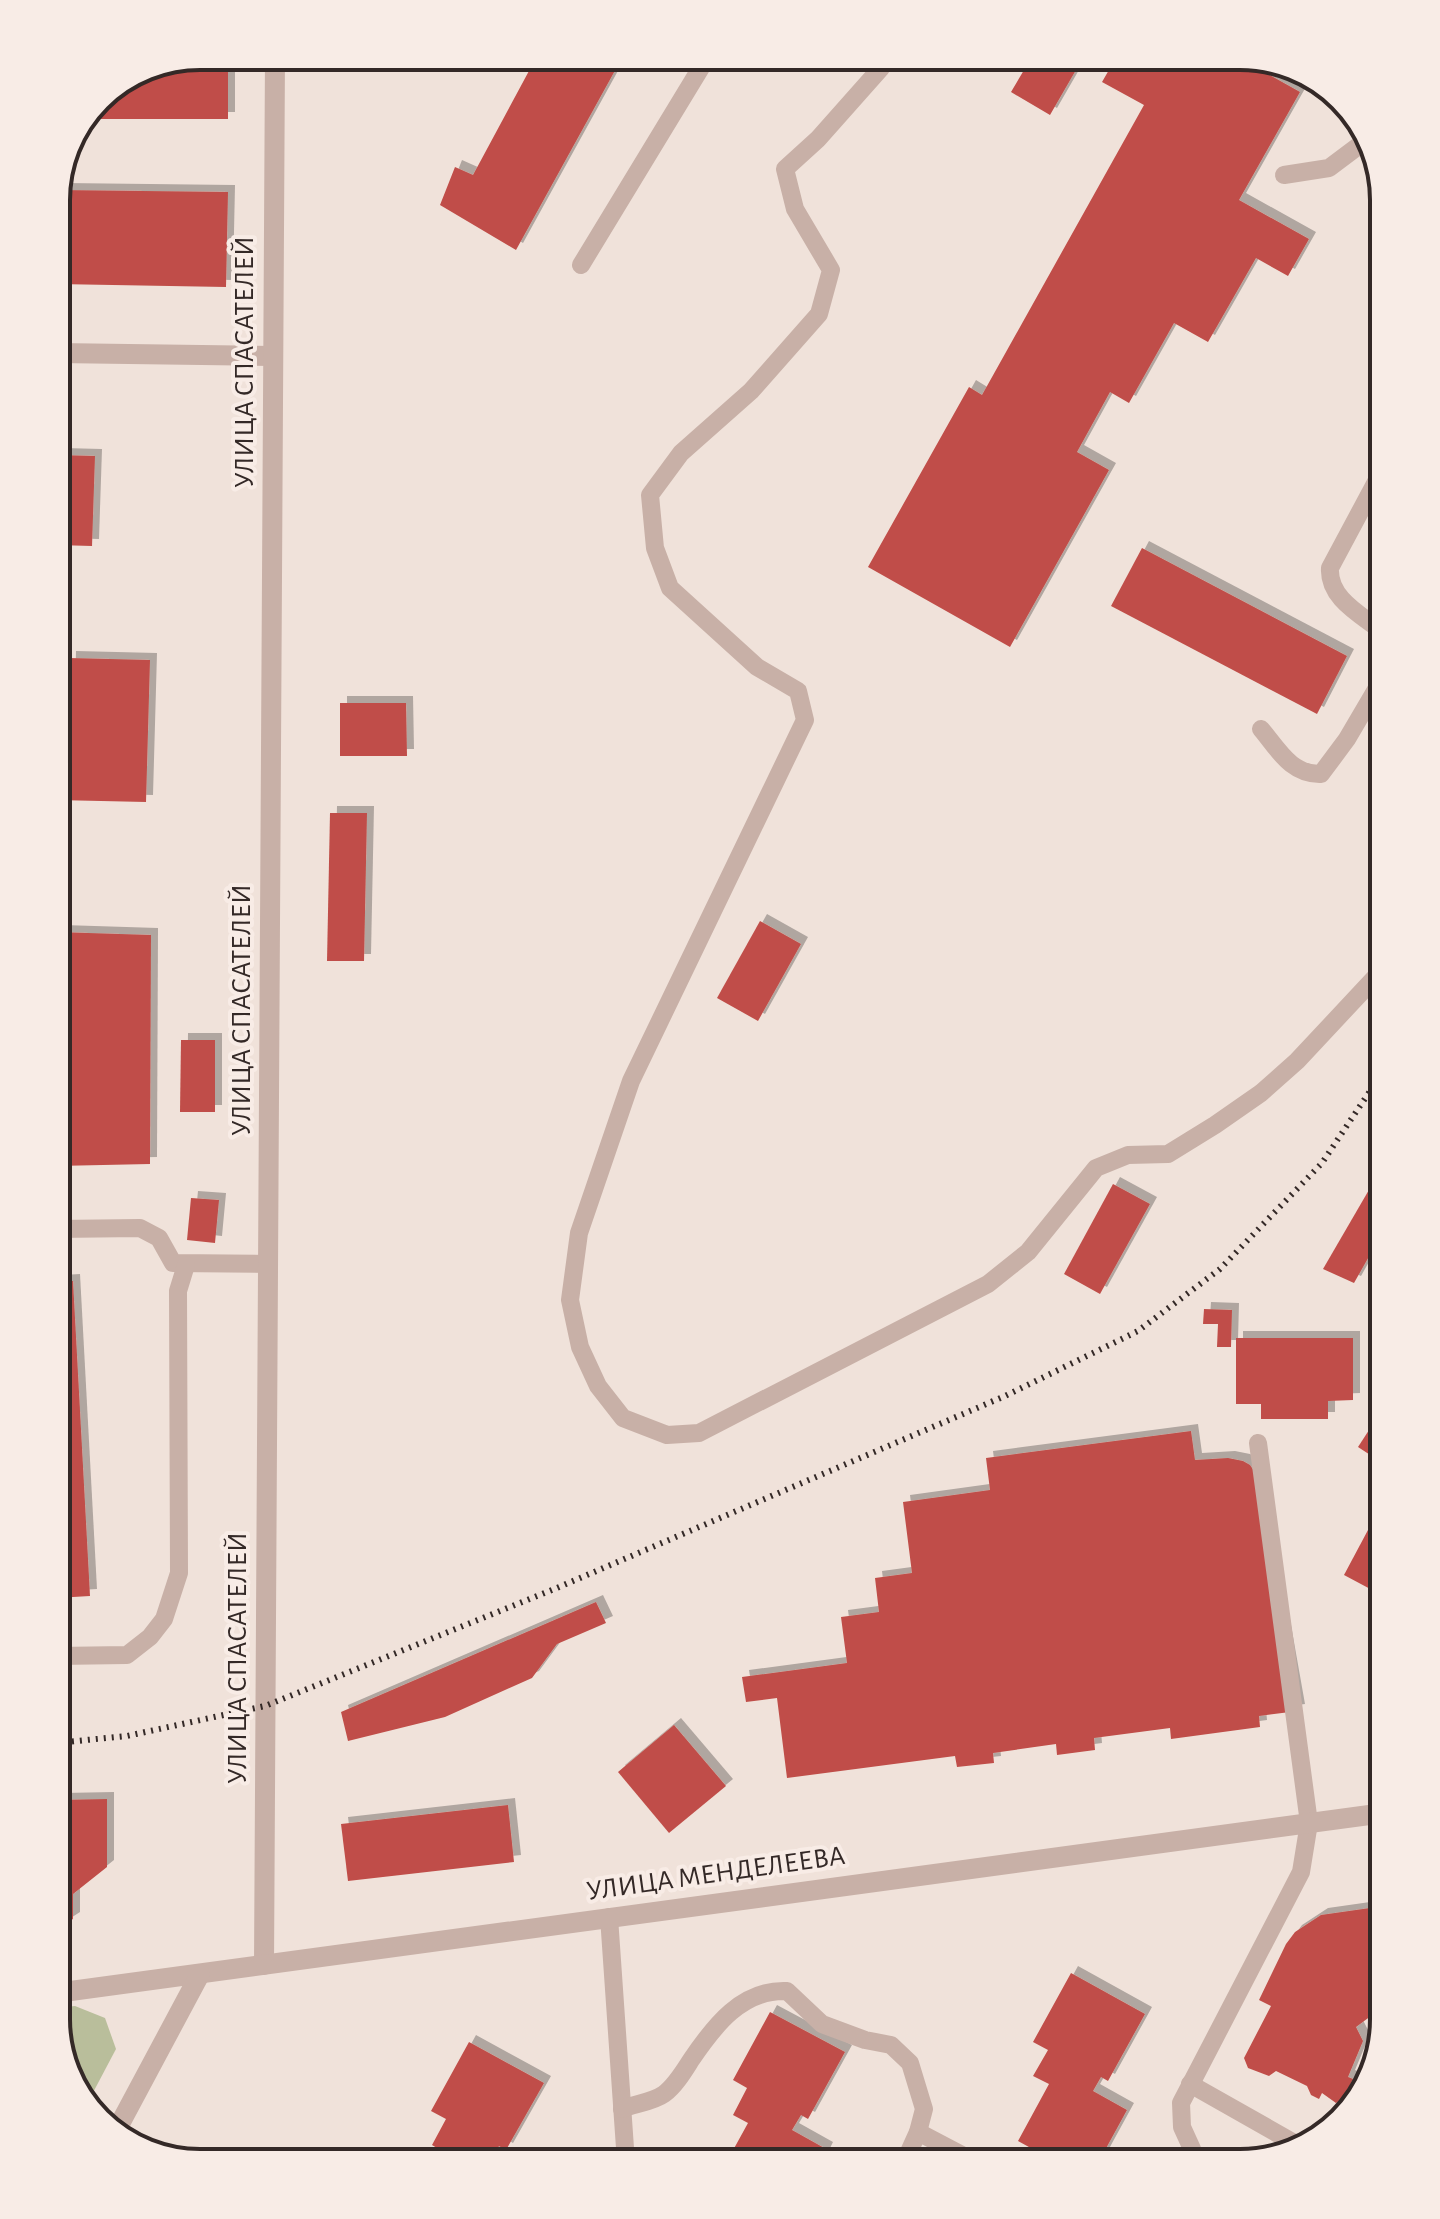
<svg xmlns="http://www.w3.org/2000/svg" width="1440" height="2219" font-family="'Alegreya Sans',sans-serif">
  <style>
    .green { fill: #b9be9b }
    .building { fill: #c04e48; filter: url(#shadow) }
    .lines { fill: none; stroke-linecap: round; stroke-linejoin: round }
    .service { stroke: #c8b0a7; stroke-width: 18 }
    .minor { stroke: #c8b0a7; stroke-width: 20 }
    .rail { stroke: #342927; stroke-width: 6; stroke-dasharray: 2 6; stroke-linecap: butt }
    .labels { text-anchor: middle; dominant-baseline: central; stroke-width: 8; stroke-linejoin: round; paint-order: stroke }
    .street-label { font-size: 28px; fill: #342927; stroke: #f8ece6 }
    .rim { fill: none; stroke: #342927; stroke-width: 4 }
  </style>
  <defs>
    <filter id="shadow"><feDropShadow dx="7" dy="-7" stdDeviation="0" flood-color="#0004"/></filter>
  </defs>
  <rect width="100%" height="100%" fill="#f0e2da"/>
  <!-- green -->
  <path class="green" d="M 75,2006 L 105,2018 L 116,2049 L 88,2102 L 71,2083 L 56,2019 L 56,2008 Z"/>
  <!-- building -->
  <g class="building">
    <path d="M 200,56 L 228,56 L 228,119 L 89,119 L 99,98 L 145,67 Z"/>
    <path d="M 537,56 L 623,56 L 516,250 L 440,205 L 455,167 L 473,175 Z"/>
    <path d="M 1006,56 L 1084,56 L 1050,115 L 1011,92 L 1024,70 L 1005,59 Z"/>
    <path d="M 1117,56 L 1236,56 L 1300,92 L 1239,200 L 1309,239 L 1288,276 L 1256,258 L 1208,342 L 1174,323 L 1129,403 L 1110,392 L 1077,452 L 1109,470 L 1010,647 L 868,567 L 969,387 L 982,395 L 1144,105 L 1102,82 Z"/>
    <path d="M 57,190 L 228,192 L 226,287 L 56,284 Z"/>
    <path d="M 56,455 L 95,456 L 92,546 L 56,545 Z"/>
    <path d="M 1142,548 L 1347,656 L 1317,714 L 1111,606 Z"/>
    <path d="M 69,658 L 150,660 L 146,802 L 56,800 L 56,746 L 67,746 Z"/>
    <path d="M 340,703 L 406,703 L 407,756 L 340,756 Z"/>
    <path d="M 330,813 L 367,813 L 364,961 L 327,961 Z"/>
    <path d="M 760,921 L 801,944 L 758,1021 L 717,998 Z"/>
    <path d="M 56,932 L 151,935 L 150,1164 L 56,1166 Z"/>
    <path d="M 181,1040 L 215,1040 L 215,1112 L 180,1112 Z"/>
    <path d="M 1384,1164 L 1384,1230 L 1354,1283 L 1323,1269 Z"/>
    <path d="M 1113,1184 L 1150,1204 L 1100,1294 L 1064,1274 Z"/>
    <path d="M 191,1198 L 219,1200 L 215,1243 L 187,1240 Z"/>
    <path d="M 73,1281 L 90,1596 L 56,1598 L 56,1282 Z"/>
    <path d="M 1204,1309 L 1232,1310 L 1231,1347 L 1217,1347 L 1218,1324 L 1203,1324 Z"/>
    <path d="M 1236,1338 L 1353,1338 L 1353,1400 L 1328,1401 L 1328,1419 L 1261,1419 L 1261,1404 L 1236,1404 Z"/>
    <path d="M 1384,1407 L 1384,1464 L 1358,1447 Z"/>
    <path d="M 1191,1431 L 1195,1460 L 1228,1458 L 1243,1461 L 1250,1465 L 1256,1474 L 1298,1711 L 1259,1716 L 1260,1727 L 1171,1739 L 1170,1728 L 1094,1738 L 1095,1750 L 1057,1755 L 1056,1744 L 993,1753 L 994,1763 L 957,1767 L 955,1756 L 787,1778 L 777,1698 L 746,1702 L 742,1677 L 847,1663 L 841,1617 L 879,1612 L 875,1578 L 912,1573 L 903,1502 L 990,1490 L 986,1458 Z"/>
    <path d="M 1384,1500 L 1384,1571 L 1374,1591 L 1344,1575 Z"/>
    <path d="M 596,1602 L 606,1623 L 557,1644 L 532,1678 L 445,1717 L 348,1741 L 341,1712 Z"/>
    <path d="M 674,1725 L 726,1786 L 669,1833 L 618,1772 Z"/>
    <path d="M 107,1799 L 107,1867 L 73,1894 L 73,1919 L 56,1930 L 56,1800 Z"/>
    <path d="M 508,1805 L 514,1862 L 348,1881 L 341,1824 Z"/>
    <path d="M 1384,1906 L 1384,2013 L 1379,2010 L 1356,2027 L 1363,2041 L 1348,2077 L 1353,2079 L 1343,2098 L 1336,2103 L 1322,2093 L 1319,2099 L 1311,2095 L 1307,2086 L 1276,2071 L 1269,2076 L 1248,2068 L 1244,2058 L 1271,2006 L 1259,2000 L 1286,1944 L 1295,1932 L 1321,1915 Z"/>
    <path d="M 1071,1973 L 1145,2014 L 1108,2081 L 1101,2077 L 1093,2091 L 1127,2110 L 1098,2163 L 1058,2163 L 1018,2141 L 1049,2084 L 1033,2076 L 1048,2050 L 1033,2042 Z"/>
    <path d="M 770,2012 L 845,2052 L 808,2119 L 801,2115 L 792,2130 L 826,2149 L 819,2163 L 726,2163 L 748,2123 L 733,2115 L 747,2088 L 733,2080 Z"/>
    <path d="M 469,2042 L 544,2083 L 506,2150 L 499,2146 L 491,2160 L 496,2163 L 442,2163 L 447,2154 L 432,2145 L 446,2119 L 431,2111 Z"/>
  </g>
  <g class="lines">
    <!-- service -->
    <g class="service">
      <path d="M 885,56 L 881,68 L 818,139 L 785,169 L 795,209 L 831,270 L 819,314 L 751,391 L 681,453 L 650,495 L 655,548 L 670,588 L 757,667 L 798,691 L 805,720 L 631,1081 L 579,1233 L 570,1300 L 580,1347 L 598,1386 L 623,1418 L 667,1435 L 699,1433 L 988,1284 L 1028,1252 L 1096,1168 L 1128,1155 L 1168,1154 L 1215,1125 L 1261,1093 L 1297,1061 L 1384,968"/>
      <path d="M 1284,175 L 1329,168 L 1369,138"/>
      <path d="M 581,265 L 708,56"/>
      <path d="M 1384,633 C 1362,615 1328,599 1330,568 L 1384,467"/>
      <path d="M 1261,729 C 1278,749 1291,775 1321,774 L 1347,739 L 1384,676"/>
      <path d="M 56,1229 L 140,1228 L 159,1238 L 173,1263 L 268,1264"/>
      <path d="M 56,1656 L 127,1655 L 150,1637 L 164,1619 L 179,1573 L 178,1291 L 186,1265"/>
      <path d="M 609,1917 L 625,2148 L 622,2163"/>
      <path d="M 1190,2084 L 1303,2148"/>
      <path d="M 622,2109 C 634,2104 653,2102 664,2094 C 675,2086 684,2071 691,2060 C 714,2026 742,1989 787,1991 L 822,2024 L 865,2040 L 891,2045 L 910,2063 L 924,2109 L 918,2132 L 904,2163"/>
      <path d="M 918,2132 L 977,2163"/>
      <path d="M 1184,2163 L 1192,2149 L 1182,2127 L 1181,2103 L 1301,1872 L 1309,1823 L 1258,1443"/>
    </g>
    <!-- minor -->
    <g class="minor">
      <path d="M 56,353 L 273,356"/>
      <path d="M 264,1965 L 275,56"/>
      <path d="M 56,1993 L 1384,1813"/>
      <path d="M 115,2133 L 200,1974"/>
    </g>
    <!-- rail -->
    <path class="rail" d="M 56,1743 L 127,1736 L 265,1706 L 552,1590 L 1005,1396 L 1138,1331 L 1220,1269 L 1322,1163 L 1384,1070"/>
  </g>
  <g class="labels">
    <!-- street labels -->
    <g class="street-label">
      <text transform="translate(245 362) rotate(-90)">УЛИЦА СПАСАТЕЛЕЙ</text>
      <text transform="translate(242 1010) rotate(-90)">УЛИЦА СПАСАТЕЛЕЙ</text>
      <text transform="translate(238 1658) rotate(-90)">УЛИЦА СПАСАТЕЛЕЙ</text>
      <text transform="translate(716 1874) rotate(-8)">УЛИЦА МЕНДЕЛЕЕВА</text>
    </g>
  </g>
  <!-- crop -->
  <path d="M0 0H1440V2219H0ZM200 70H1240A130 130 0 0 1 1370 200V2019A130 130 0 0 1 1240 2149H200A130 130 0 0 1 70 2019V200A130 130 0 0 1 200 70Z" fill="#f8ece6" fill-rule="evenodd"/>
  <path class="rim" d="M200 70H1240A130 130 0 0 1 1370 200V2019A130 130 0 0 1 1240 2149H200A130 130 0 0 1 70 2019V200A130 130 0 0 1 200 70Z"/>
</svg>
